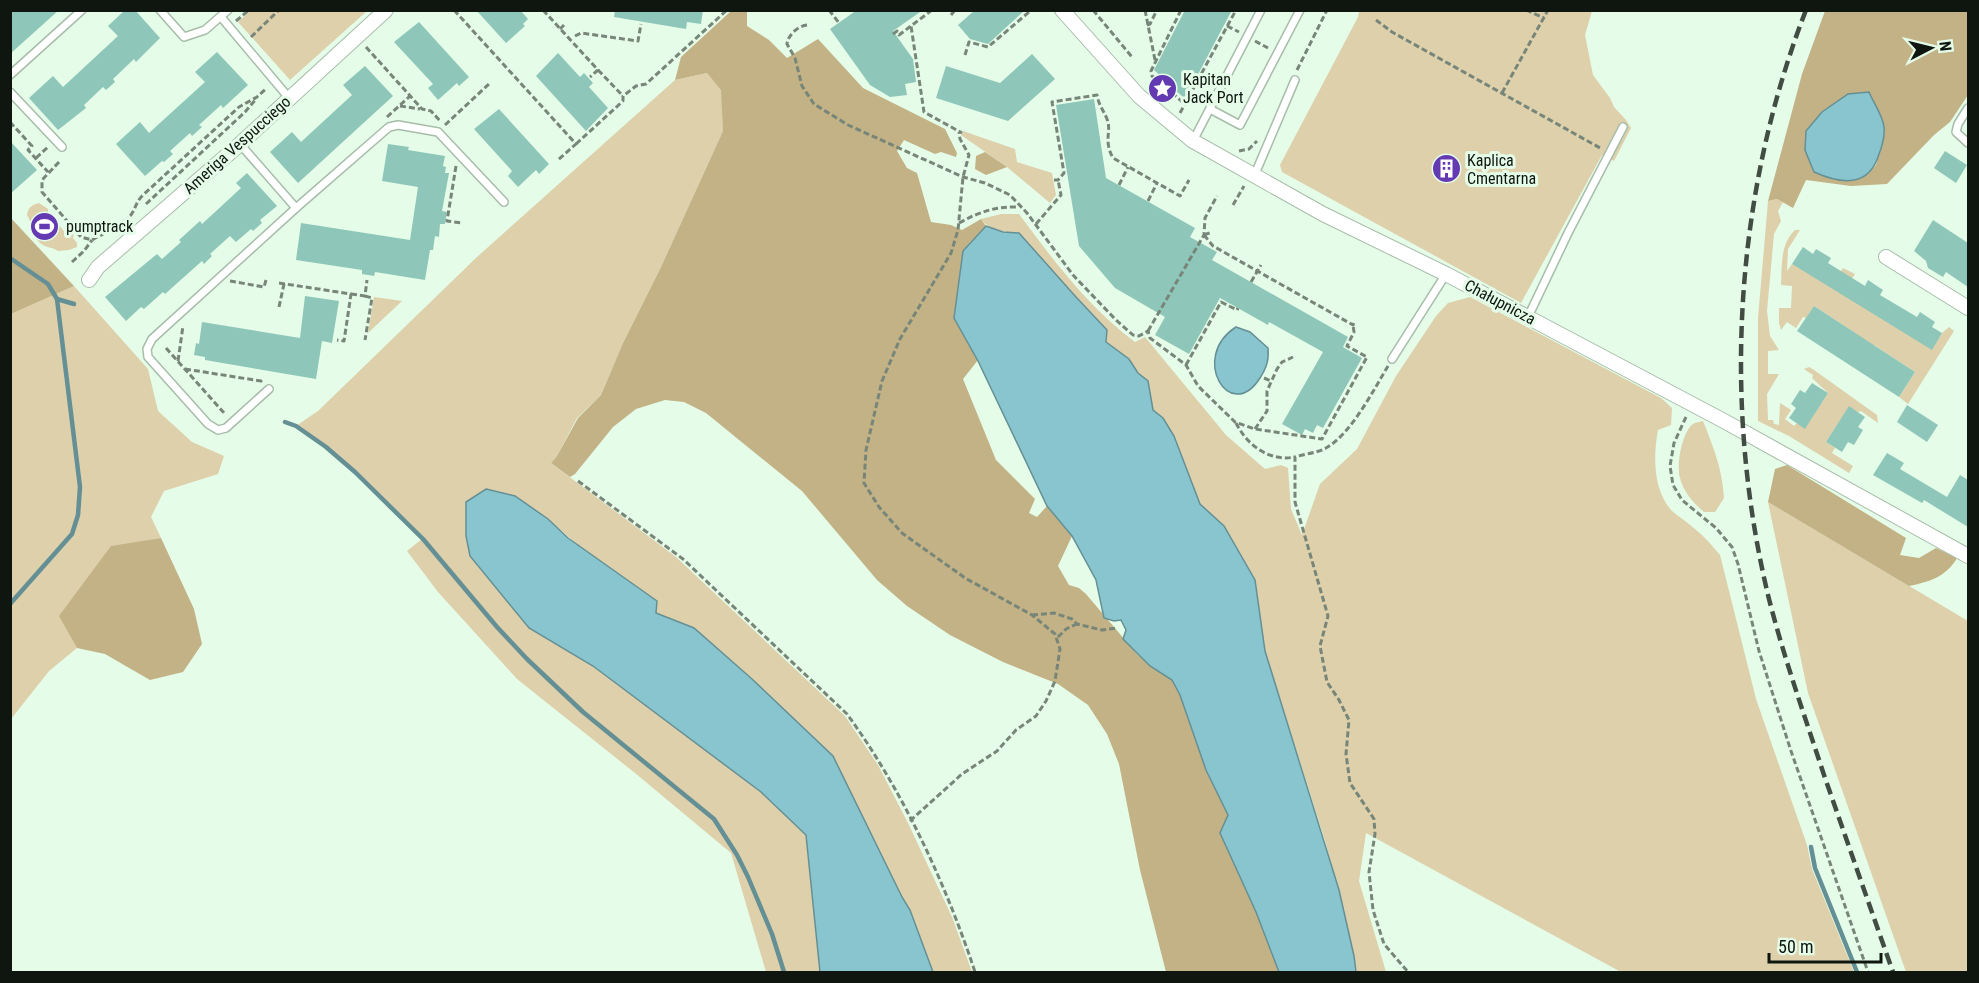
<svg xmlns="http://www.w3.org/2000/svg" width="1979" height="983" font-family="'Roboto Condensed',sans-serif">
  <style>
    .green { fill: #ddd0ab }
    .forest { fill: #c2b285; fill-rule: evenodd }
    .water { fill: #89c5ce; stroke: #649095; stroke-width: 1.5 }
    .lines { fill: none; stroke-linecap: round; stroke-linejoin: round }
    .stream { stroke: #649095; stroke-width: 4.5 }
    .building { fill: #8ec7b9 }
    .service-casing { stroke: #a7bdaa; stroke-width: 10 }
    .minor-casing { stroke: #a7bdaa; stroke-width: 16 }
    .path { stroke: #778679; stroke-width: 3; stroke-dasharray: 6 3; stroke-linecap: butt }
    .service { stroke: #fff; stroke-width: 7 }
    .minor { stroke: #fff; stroke-width: 14 }
    .rail { stroke: #414d43; stroke-width: 4.5; stroke-dasharray: 12 6; stroke-linecap: butt }
    .labels { text-anchor: middle; dominant-baseline: central; stroke-width: 6; stroke-linejoin: round; paint-order: stroke }
    .poi-label { font-size: 16px; fill: #0e160f; stroke: #e5fce8; text-anchor: start }
    .street-label { font-size: 16px; fill: #0e160f; stroke: #e5fce8 }
  </style>
  <rect width="100%" height="100%" fill="#e5fce8"/>
  <!-- green -->
  <g class="green">
    <path d="M 251,10 L 367,10 L 367,11 L 290,80 L 238,22 Z"/>
    <path d="M 1359,11 L 1592,11 L 1585,35 L 1593,75 L 1610,98 L 1614,107 L 1626,120 L 1631,128 L 1614,161 L 1602,155 L 1521,303 L 1282,172 L 1280,165 L 1358,17 Z"/>
    <path d="M 707,73 L 722,90 L 723,131 L 661,267 L 623,343 L 601,395 L 577,418 L 557,456 L 551,463 L 676,557 L 845,716 L 878,765 L 908,823 L 952,917 L 972,972 L 933,972 L 910,910 L 902,897 L 833,756 L 752,679 L 694,628 L 656,613 L 548,519 L 515,496 L 486,489 L 470,556 L 529,628 L 593,666 L 761,792 L 806,835 L 820,972 L 766,972 L 731,853 L 635,773 L 517,679 L 438,592 L 407,551 L 422,539 C 382,499 343,459 296,426 L 318,411 L 477,257 L 675,80 Z"/>
    <path d="M 963,131 L 1015,149 L 1017,162 L 1052,173 L 1056,195 L 1050,203 L 1007,167 L 961,135 Z"/>
    <path d="M 1777,199 L 1783,202 L 1778,211 L 1781,221 L 1774,234 L 1767,311 L 1770,336 L 1779,350 L 1768,351 L 1768,374 L 1779,374 L 1767,394 L 1768,420 L 1773,420 L 1774,424 L 1779,425 L 1780,403 L 1791,410 L 1785,419 L 1794,426 L 1797,423 L 1805,428 L 1828,393 L 1812,378 L 1813,375 L 1804,369 L 1809,367 L 1814,370 L 1877,415 L 1878,423 L 1861,411 L 1858,412 L 1849,407 L 1826,442 L 1835,448 L 1832,453 L 1853,466 L 1849,473 L 1789,436 L 1758,421 L 1758,318 L 1768,201 Z"/>
    <path d="M 39,203 L 48,209 L 48,213 L 64,231 L 69,228 L 74,233 L 73,238 L 77,243 L 77,247 L 69,250 L 58,251 C 53,247 46,248 40,243 C 31,235 33,224 27,215 C 28,207 32,205 39,203 Z"/>
    <path d="M 1001,214 L 1019,214 C 1053,260 1088,307 1135,342 L 1145,337 L 1226,435 L 1265,469 L 1281,465 L 1288,468 L 1291,509 L 1302,535 L 1320,484 L 1357,449 L 1396,376 L 1436,316 L 1448,303 L 1470,297 L 1661,398 L 1672,408 L 1671,425 L 1658,430 C 1653,456 1653,490 1672,511 C 1677,516 1685,520 1690,525 C 1702,534 1711,544 1720,555 L 1756,699 L 1807,845 L 1812,869 L 1854,972 L 1621,972 L 1366,833 L 1359,881 L 1386,972 L 1356,972 L 1354,956 L 1326,844 L 1265,651 L 1255,580 L 1224,526 L 1200,504 L 1174,436 L 1163,418 L 1153,410 L 1148,381 L 1138,373 L 1129,359 L 1106,342 L 1107,330 L 1076,297 L 1019,233 C 1005,232 990,231 981,219 Z"/>
    <path d="M 1795,230 L 1800,230 L 1788,249 L 1787,271 L 1792,264 L 1836,279 L 1843,268 L 1855,274 L 1847,286 L 1932,349 L 1942,333 L 1949,327 L 1954,331 L 1908,404 L 1899,397 L 1915,372 L 1874,345 L 1867,355 L 1855,333 L 1814,306 L 1806,318 L 1803,317 L 1796,328 L 1787,322 L 1781,330 L 1779,323 L 1779,308 L 1791,308 L 1792,286 L 1781,285 C 1782,266 1780,244 1795,230 Z"/>
    <path d="M 74,286 L 148,369 L 158,411 L 192,442 L 224,456 L 218,474 L 164,491 L 151,517 L 161,538 L 111,547 L 60,616 L 77,648 L 49,671 L 11,719 L 11,314 Z"/>
    <path d="M 374,297 L 402,301 L 368,333 Z"/>
    <path d="M 1703,421 C 1714,449 1722,468 1724,498 L 1715,512 L 1704,512 C 1694,504 1683,491 1680,478 C 1676,465 1682,432 1693,424 C 1696,422 1700,422 1703,421 Z"/>
    <path d="M 1768,502 L 1968,621 L 1968,972 L 1906,972 L 1808,693 Z"/>
  </g>
  <!-- forest -->
  <g class="forest">
    <path d="M 1967,10 L 1968,12 L 1968,95 L 1950,122 L 1934,135 L 1887,184 L 1851,186 L 1806,180 L 1793,208 L 1777,199 L 1768,201 L 1802,74 L 1825,11 ZM 1822,112 L 1881,148 L 1876,165 L 1867,175 L 1805,150 L 1806,131 Z"/>
    <path d="M 731,11 L 747,11 L 747,26 L 769,40 L 787,58 L 818,39 L 863,88 L 945,129 L 957,153 L 956,157 L 941,152 L 935,154 L 904,140 L 897,151 L 907,168 L 917,173 L 931,222 L 951,225 L 962,230 L 981,219 L 986,226 L 963,251 L 954,318 L 978,360 L 963,379 L 996,460 L 1035,499 L 1029,513 L 1037,517 L 1047,506 L 1072,536 L 1058,566 L 1069,585 L 1079,588 L 1086,594 L 1136,653 L 1150,666 L 1172,680 L 1180,695 L 1206,770 L 1228,815 L 1220,833 L 1256,912 L 1279,972 L 1166,972 L 1140,870 L 1119,764 L 1107,734 L 1088,705 L 1058,684 L 1003,662 L 950,635 L 907,606 L 877,580 L 802,491 L 706,413 L 684,402 L 665,400 L 636,409 L 613,427 L 575,474 L 570,477 L 551,463 L 557,456 L 578,418 L 601,395 L 623,343 L 661,267 L 723,131 L 721,90 L 707,73 L 675,80 L 681,57 Z"/>
    <path d="M 985,152 L 1007,167 L 986,175 L 975,169 L 976,156 Z"/>
    <path d="M 10,217 L 74,286 L 11,314 L 10,314 Z"/>
    <path d="M 1787,465 L 1906,538 L 1900,555 L 1919,558 L 1936,548 L 1957,558 C 1946,577 1929,582 1909,586 L 1768,502 L 1775,469 Z"/>
    <path d="M 161,538 L 194,609 L 202,644 L 183,672 L 150,680 L 105,654 L 77,648 L 59,616 L 111,546 Z"/>
  </g>
  <!-- water -->
  <g class="water">
    <path d="M 1869,92 C 1873,102 1883,116 1884,127 C 1885,135 1882,147 1879,154 C 1869,188 1841,184 1814,172 L 1805,150 L 1806,131 L 1822,112 L 1848,94 Z"/>
    <path d="M 986,226 L 1003,232 L 1019,233 L 1076,297 L 1107,330 L 1106,342 L 1129,359 L 1138,373 L 1148,381 L 1153,410 L 1163,418 L 1174,436 L 1200,504 L 1224,526 L 1255,580 L 1265,651 L 1339,890 L 1354,956 L 1356,972 L 1279,972 L 1256,912 L 1220,833 L 1228,815 L 1206,770 L 1180,695 L 1172,680 L 1150,666 L 1123,639 L 1126,630 L 1121,620 L 1114,621 L 1104,618 L 1096,580 L 1072,536 L 1047,506 L 978,361 L 954,318 L 963,251 Z"/>
    <path d="M 1236,327 L 1250,332 L 1268,348 C 1269,360 1267,367 1260,378 C 1230,425 1189,357 1236,327 Z"/>
    <path d="M 486,489 L 515,496 L 548,519 L 568,538 L 657,601 L 656,613 L 694,628 L 752,679 L 833,756 L 902,897 L 910,910 L 933,972 L 820,972 L 806,835 L 761,792 L 593,666 L 529,628 L 470,556 L 466,536 L 466,502 Z"/>
  </g>
  <g class="lines">
    <!-- stream -->
    <g class="stream">
      <path d="M 10,258 L 48,284 L 57,299 L 80,487 L 78,515 L 72,534 L 10,604"/>
      <path d="M 57,299 L 74,304"/>
      <path d="M 285,422 L 296,426 L 326,447 L 355,472 L 423,539 L 497,627 L 527,659 L 583,712 L 714,819 L 737,855 L 748,877 L 772,934 L 784,972"/>
      <path d="M 1811,847 L 1815,868 L 1857,972"/>
    </g>
  </g>
  <!-- building -->
  <g class="building">
    <path d="M 10,10 L 59,10 L 10,54 Z"/>
    <path d="M 125,10 L 135,10 L 160,38 L 136,62 L 134,59 L 113,79 L 115,82 L 106,90 L 103,87 L 84,105 L 86,108 L 58,130 L 29,98 L 53,76 L 63,87 L 118,36 L 108,26 Z"/>
    <path d="M 476,10 L 520,10 L 528,19 L 523,24 L 525,26 L 506,43 Z"/>
    <path d="M 615,10 L 703,10 L 701,24 L 687,22 L 686,29 L 614,17 Z"/>
    <path d="M 857,10 L 923,10 L 893,31 L 913,59 L 916,82 L 905,84 L 907,95 L 890,97 L 870,85 L 830,29 Z"/>
    <path d="M 975,10 L 1025,10 L 988,44 L 970,39 L 958,25 Z"/>
    <path d="M 1185,10 L 1232,10 L 1185,99 L 1154,70 Z"/>
    <path d="M 419,22 L 469,77 L 459,86 L 457,83 L 438,100 L 428,88 L 433,84 L 394,42 Z"/>
    <path d="M 217,52 L 248,85 L 223,108 L 221,105 L 199,125 L 202,127 L 192,136 L 190,133 L 170,151 L 173,154 L 164,162 L 162,161 L 145,176 L 116,144 L 140,122 L 149,133 L 205,82 L 195,72 Z"/>
    <path d="M 558,53 L 580,77 L 584,73 L 593,83 L 589,87 L 608,108 L 586,131 L 536,76 Z"/>
    <path d="M 1032,54 L 1055,79 L 1008,121 L 936,98 L 946,66 L 1000,83 Z"/>
    <path d="M 365,66 L 393,96 L 298,183 L 270,152 L 292,132 L 301,142 L 352,95 L 343,85 Z"/>
    <path d="M 1094,99 L 1106,178 L 1195,228 L 1190,237 L 1217,252 L 1212,260 L 1348,337 L 1343,347 L 1362,358 L 1323,428 L 1317,425 L 1313,433 L 1305,429 L 1302,435 L 1282,424 L 1323,352 L 1269,322 L 1268,325 L 1220,298 L 1189,354 L 1155,335 L 1165,317 L 1115,288 L 1079,246 L 1056,105 Z"/>
    <path d="M 499,109 L 549,164 L 539,174 L 536,170 L 518,187 L 508,176 L 512,171 L 474,129 Z"/>
    <path d="M 10,141 L 37,170 L 10,194 Z"/>
    <path d="M 388,144 L 409,147 L 408,150 L 445,156 L 443,166 L 446,167 L 445,173 L 449,173 L 442,211 L 447,212 L 445,224 L 440,224 L 439,237 L 435,236 L 433,250 L 430,250 L 425,280 L 375,272 L 374,276 L 362,274 L 362,270 L 296,260 L 301,223 L 410,240 L 418,187 L 382,181 Z"/>
    <path d="M 1945,151 L 1967,165 L 1956,183 L 1934,168 Z"/>
    <path d="M 1445,159 L 1456,165 L 1448,178 L 1437,174 Z"/>
    <path d="M 247,173 L 277,206 L 260,220 L 262,223 L 253,231 L 251,229 L 236,242 L 230,236 L 210,254 L 212,256 L 204,264 L 202,261 L 165,294 L 163,292 L 144,309 L 141,307 L 126,321 L 105,297 L 157,254 L 162,259 L 181,242 L 179,240 L 200,221 L 202,224 L 241,188 L 236,183 Z"/>
    <path d="M 1933,220 L 1968,243 L 1968,287 L 1946,272 L 1943,277 L 1928,268 L 1926,261 L 1914,251 Z"/>
    <path d="M 1803,247 L 1813,254 L 1816,249 L 1831,258 L 1828,263 L 1865,286 L 1868,280 L 1883,290 L 1880,295 L 1917,317 L 1920,312 L 1935,322 L 1932,327 L 1942,333 L 1932,350 L 1792,264 Z"/>
    <path d="M 305,296 L 339,301 L 332,343 L 322,341 L 316,379 L 205,360 L 205,357 L 194,355 L 196,343 L 199,344 L 202,322 L 300,338 Z"/>
    <path d="M 1814,306 L 1915,372 L 1899,397 L 1797,331 Z"/>
    <path d="M 1812,383 L 1828,393 L 1805,429 L 1789,418 L 1796,408 L 1791,404 L 1800,390 L 1805,393 Z"/>
    <path d="M 1907,405 L 1938,425 L 1927,442 L 1897,422 Z"/>
    <path d="M 1849,406 L 1865,417 L 1858,427 L 1863,430 L 1854,445 L 1848,442 L 1842,452 L 1826,442 Z"/>
    <path d="M 1887,453 L 1904,463 L 1900,469 L 1947,497 L 1960,475 L 1968,480 L 1968,527 L 1924,500 L 1922,503 L 1873,475 Z"/>
  </g>
  <g class="lines">
    <defs>
      <g id="service">
        <path d="M 160,10 L 184,37 L 205,30 L 228,10"/>
        <path d="M 221,17 L 289,98"/>
        <path d="M 10,75 L 82,10"/>
        <path d="M 10,92 L 62,147"/>
        <path d="M 1968,108 L 1958,124 L 1956,132 L 1968,143"/>
        <path d="M 1210,109 L 1240,125 L 1300,10"/>
        <path d="M 1193,141 L 1261,10"/>
        <path d="M 240,144 L 296,208"/>
        <path d="M 1255,174 L 1295,80"/>
        <path d="M 1528,317 L 1568,233 L 1623,127"/>
        <path d="M 1392,359 L 1446,274"/>
        <path d="M 269,389 L 226,428 L 218,430 L 208,424 L 148,357 L 147,349 L 152,339 L 296,208 L 389,127 L 398,125 L 438,132 L 504,202"/>
      </g>
      <g id="minor">
        <path d="M 1062,10 L 1139,96 L 1193,141 L 1323,214 L 1446,274 L 1724,421 L 1968,556"/>
        <path d="M 1886,257 L 1968,308"/>
        <path d="M 89,280 L 98,267 L 240,144 L 386,10"/>
      </g>
    </defs>
    <!-- service casing -->
    <use href="#service" class="service-casing"/>
    <!-- minor casing -->
    <use href="#minor" class="minor-casing"/>
    <!-- path -->
    <g class="path">
      <path d="M 454,10 L 576,144 L 558,160"/>
      <path d="M 543,10 L 598,70 L 590,77"/>
      <path d="M 829,10 L 839,23"/>
      <path d="M 932,10 L 911,26 L 924,112 L 962,133"/>
      <path d="M 1093,10 L 1132,57"/>
      <path d="M 1145,10 L 1155,60"/>
      <path d="M 1181,10 L 1151,71 L 1152,76 L 1186,105"/>
      <path d="M 1526,10 L 1544,18"/>
      <path d="M 951,15 L 955,10"/>
      <path d="M 1376,20 L 1392,32 L 1602,149"/>
      <path d="M 236,21 L 249,10"/>
      <path d="M 807,25 C 798,26 788,35 787,44 L 795,58 L 802,86 L 814,104 L 848,125 L 963,177 L 985,183 L 1010,195 L 1027,213 L 1073,275 L 1116,320 L 1133,335 L 1139,336 L 1148,331 L 1150,338 L 1186,365 L 1198,386 L 1235,422 L 1255,429 L 1322,439 L 1367,357 L 1347,346 L 1354,332 L 1353,325"/>
      <path d="M 1147,25 L 1150,24 L 1157,10"/>
      <path d="M 1227,26 L 1239,32"/>
      <path d="M 560,29 L 564,25"/>
      <path d="M 893,34 L 897,31 L 899,35 L 911,26"/>
      <path d="M 575,36 L 581,33 L 638,41 L 641,24"/>
      <path d="M 251,37 L 279,10"/>
      <path d="M 1255,41 L 1268,48"/>
      <path d="M 366,47 L 422,109 L 431,111 L 441,122"/>
      <path d="M 965,55 L 969,42 L 988,47 L 1029,12 L 1028,10"/>
      <path d="M 598,70 L 623,96"/>
      <path d="M 1297,70 L 1327,10"/>
      <path d="M 1202,74 L 1213,81"/>
      <path d="M 1502,93 L 1548,10"/>
      <path d="M 400,106 L 420,109"/>
      <path d="M 1180,113 L 1236,10"/>
      <path d="M 387,117 L 410,96"/>
      <path d="M 10,122 L 32,146 L 28,150 L 48,172"/>
      <path d="M 445,125 L 490,83"/>
      <path d="M 576,144 L 623,101 L 623,96 L 636,86 L 646,84 L 727,10"/>
      <path d="M 1239,151 L 1249,149 L 1257,141"/>
      <path d="M 36,158 L 48,147"/>
      <path d="M 59,162 L 42,180 L 42,192 L 81,237 L 92,240 C 104,233 121,226 130,216 C 135,211 135,203 143,195 L 239,107 L 257,97 L 267,88"/>
      <path d="M 456,166 L 447,221 L 462,223"/>
      <path d="M 1054,180 L 1058,180 L 1064,173 L 1052,102 L 1097,95 C 1099,106 1103,109 1107,119 C 1112,131 1103,140 1113,158 L 1180,196 L 1189,180"/>
      <path d="M 1119,185 L 1128,167"/>
      <path d="M 1148,201 L 1157,183"/>
      <path d="M 146,204 L 245,112 L 256,99"/>
      <path d="M 1233,205 L 1244,186"/>
      <path d="M 959,223 C 979,212 996,206 1019,207"/>
      <path d="M 1036,224 L 1061,195 L 1058,180"/>
      <path d="M 1204,235 L 1213,246 L 1353,325 L 1355,321"/>
      <path d="M 1204,235 L 1212,232"/>
      <path d="M 72,262 L 84,251 L 92,240"/>
      <path d="M 230,281 L 264,287 L 266,280"/>
      <path d="M 1251,282 L 1261,265"/>
      <path d="M 279,283 L 351,294 L 344,341 L 337,340"/>
      <path d="M 351,294 L 365,296 L 367,280"/>
      <path d="M 365,296 L 372,298 L 365,340"/>
      <path d="M 279,307 L 284,284"/>
      <path d="M 1148,331 L 1204,235 L 1205,218 L 1217,196"/>
      <path d="M 166,348 L 225,414"/>
      <path d="M 178,361 L 183,326"/>
      <path d="M 1186,365 L 1221,302 L 1237,310 L 1238,308"/>
      <path d="M 1388,366 C 1373,391 1351,434 1326,448 C 1317,453 1304,454 1295,457 L 1295,502 L 1328,616 L 1320,646 L 1327,682 L 1339,700 L 1349,720 L 1346,754 L 1350,783 L 1374,819 L 1375,834 L 1369,872 L 1373,910 L 1384,944 L 1408,972"/>
      <path d="M 185,369 L 261,381 L 260,384"/>
      <path d="M 1264,378 L 1271,381"/>
      <path d="M 1686,417 L 1674,443 L 1670,466 L 1673,485 L 1682,500 L 1716,528 L 1732,547 L 1738,564 L 1759,651 L 1791,751 L 1868,972"/>
      <path d="M 1236,423 C 1247,445 1269,462 1295,457"/>
      <path d="M 1255,429 L 1267,411 L 1267,391 L 1277,369 L 1282,362 L 1293,357"/>
      <path d="M 578,481 L 683,559 L 847,714 C 902,789 946,884 975,972"/>
      <path d="M 1032,615 L 1054,613 L 1072,619 L 1077,624 L 1102,630 L 1118,628"/>
      <path d="M 1058,637 L 1066,629 L 1077,624"/>
      <path d="M 910,821 L 962,774 L 997,751 L 1016,730 L 1036,716 L 1046,701 L 1055,681 L 1060,649 L 1055,634 L 1032,615 L 965,578 L 902,533 L 879,507 L 864,483 L 866,450 L 882,381 L 900,339 L 951,253 L 958,230 L 963,177 L 969,155 L 960,139 L 959,132"/>
    </g>
    <!-- service -->
    <use href="#service" class="service"/>
    <!-- minor -->
    <use href="#minor" class="minor"/>
    <!-- rail -->
    <path class="rail" d="M 1806,10 C 1734,195 1722,407 1769,599 C 1784,658 1805,717 1824,775 C 1847,841 1870,907 1893,972"/>
  </g>
  <!-- icons -->
  <defs>
    <symbol id="sight-disc" viewBox="-11 -11 22 22"><circle r="9.5" fill="#643ab2" stroke="#e5fce8"/><path d="M0-6L1.8-2.2L6-1.7L2.9 1.2L3.7 5.4L0 3.3L-3.7 5.4L-2.9 1.2L-6-1.7L-1.8-2.2Z" fill="#fff"/></symbol>
    <symbol id="building-disc" viewBox="-11 -11 22 22"><circle r="9.5" fill="#643ab2" stroke="#e5fce8"/><path d="M-4-6H4V6H1V3H-1V6H-4ZM-2.5-4.3h1.7v1.8h-1.7ZM.8-4.3h1.7v1.8H.8ZM-2.5-1h1.7V.8h-1.7ZM.8-1h1.7V.8H.8Z" fill="#fff"/></symbol>
    <symbol id="stadium-disc" viewBox="-11 -11 22 22"><circle r="9.5" fill="#643ab2" stroke="#e5fce8"/><path d="M0-5a6.5 5 0 1 0 0 10a6.5 5 0 1 0 0-10ZM-3.5-1.8h7v3.6h-7Z" fill="#fff"/></symbol>
  </defs>
  <g fill-rule="evenodd">
    <use href="#sight-disc" x="1146" y="72" width="33" height="33"/>
    <use href="#building-disc" x="1430" y="152" width="33" height="33"/>
    <use href="#stadium-disc" x="28" y="210" width="33" height="33"/>
  </g>
  <g class="labels">
    <!-- poi labels -->
    <g class="poi-label">
      <text x="1183" y="79">Kapitan<tspan x="1183" dy="18">Jack Port</tspan></text>
      <text x="1467" y="160">Kaplica<tspan x="1467" dy="18">Cmentarna</tspan></text>
      <text x="66" y="226">pumptrack</text>
    </g>
    <!-- street labels -->
    <g class="street-label">
      <text transform="translate(237 145) rotate(-42)">Ameriga Vespucciego</text>
      <text transform="translate(1500 302) rotate(28)">Chałupnicza</text>
    </g>
  </g>
  <!-- border -->
  <rect width="1979" height="983" fill="none" stroke="#0e160f" stroke-width="24"/>
  <!-- north arrow -->
  <g transform="translate(1931 48) rotate(83)" stroke="#e5fce8" stroke-width="4.5" paint-order="stroke">
  <path d="M0-4.5L10 22L0 15L-10 22Z" fill="#0e160f"/>
  <text y="-9" font-size="16" font-weight="bold" text-anchor="middle" fill="#0e160f">N</text>
  </g>
  <!-- scale -->
  <path d="M1769 953v9h112v-9" fill="none" stroke="#0e160f" stroke-width="3"/>
  <text x="1778" y="953" font-size="18" fill="#0e160f" stroke="#e5fce8" stroke-width="4.5" paint-order="stroke">50 m</text>
</svg>
